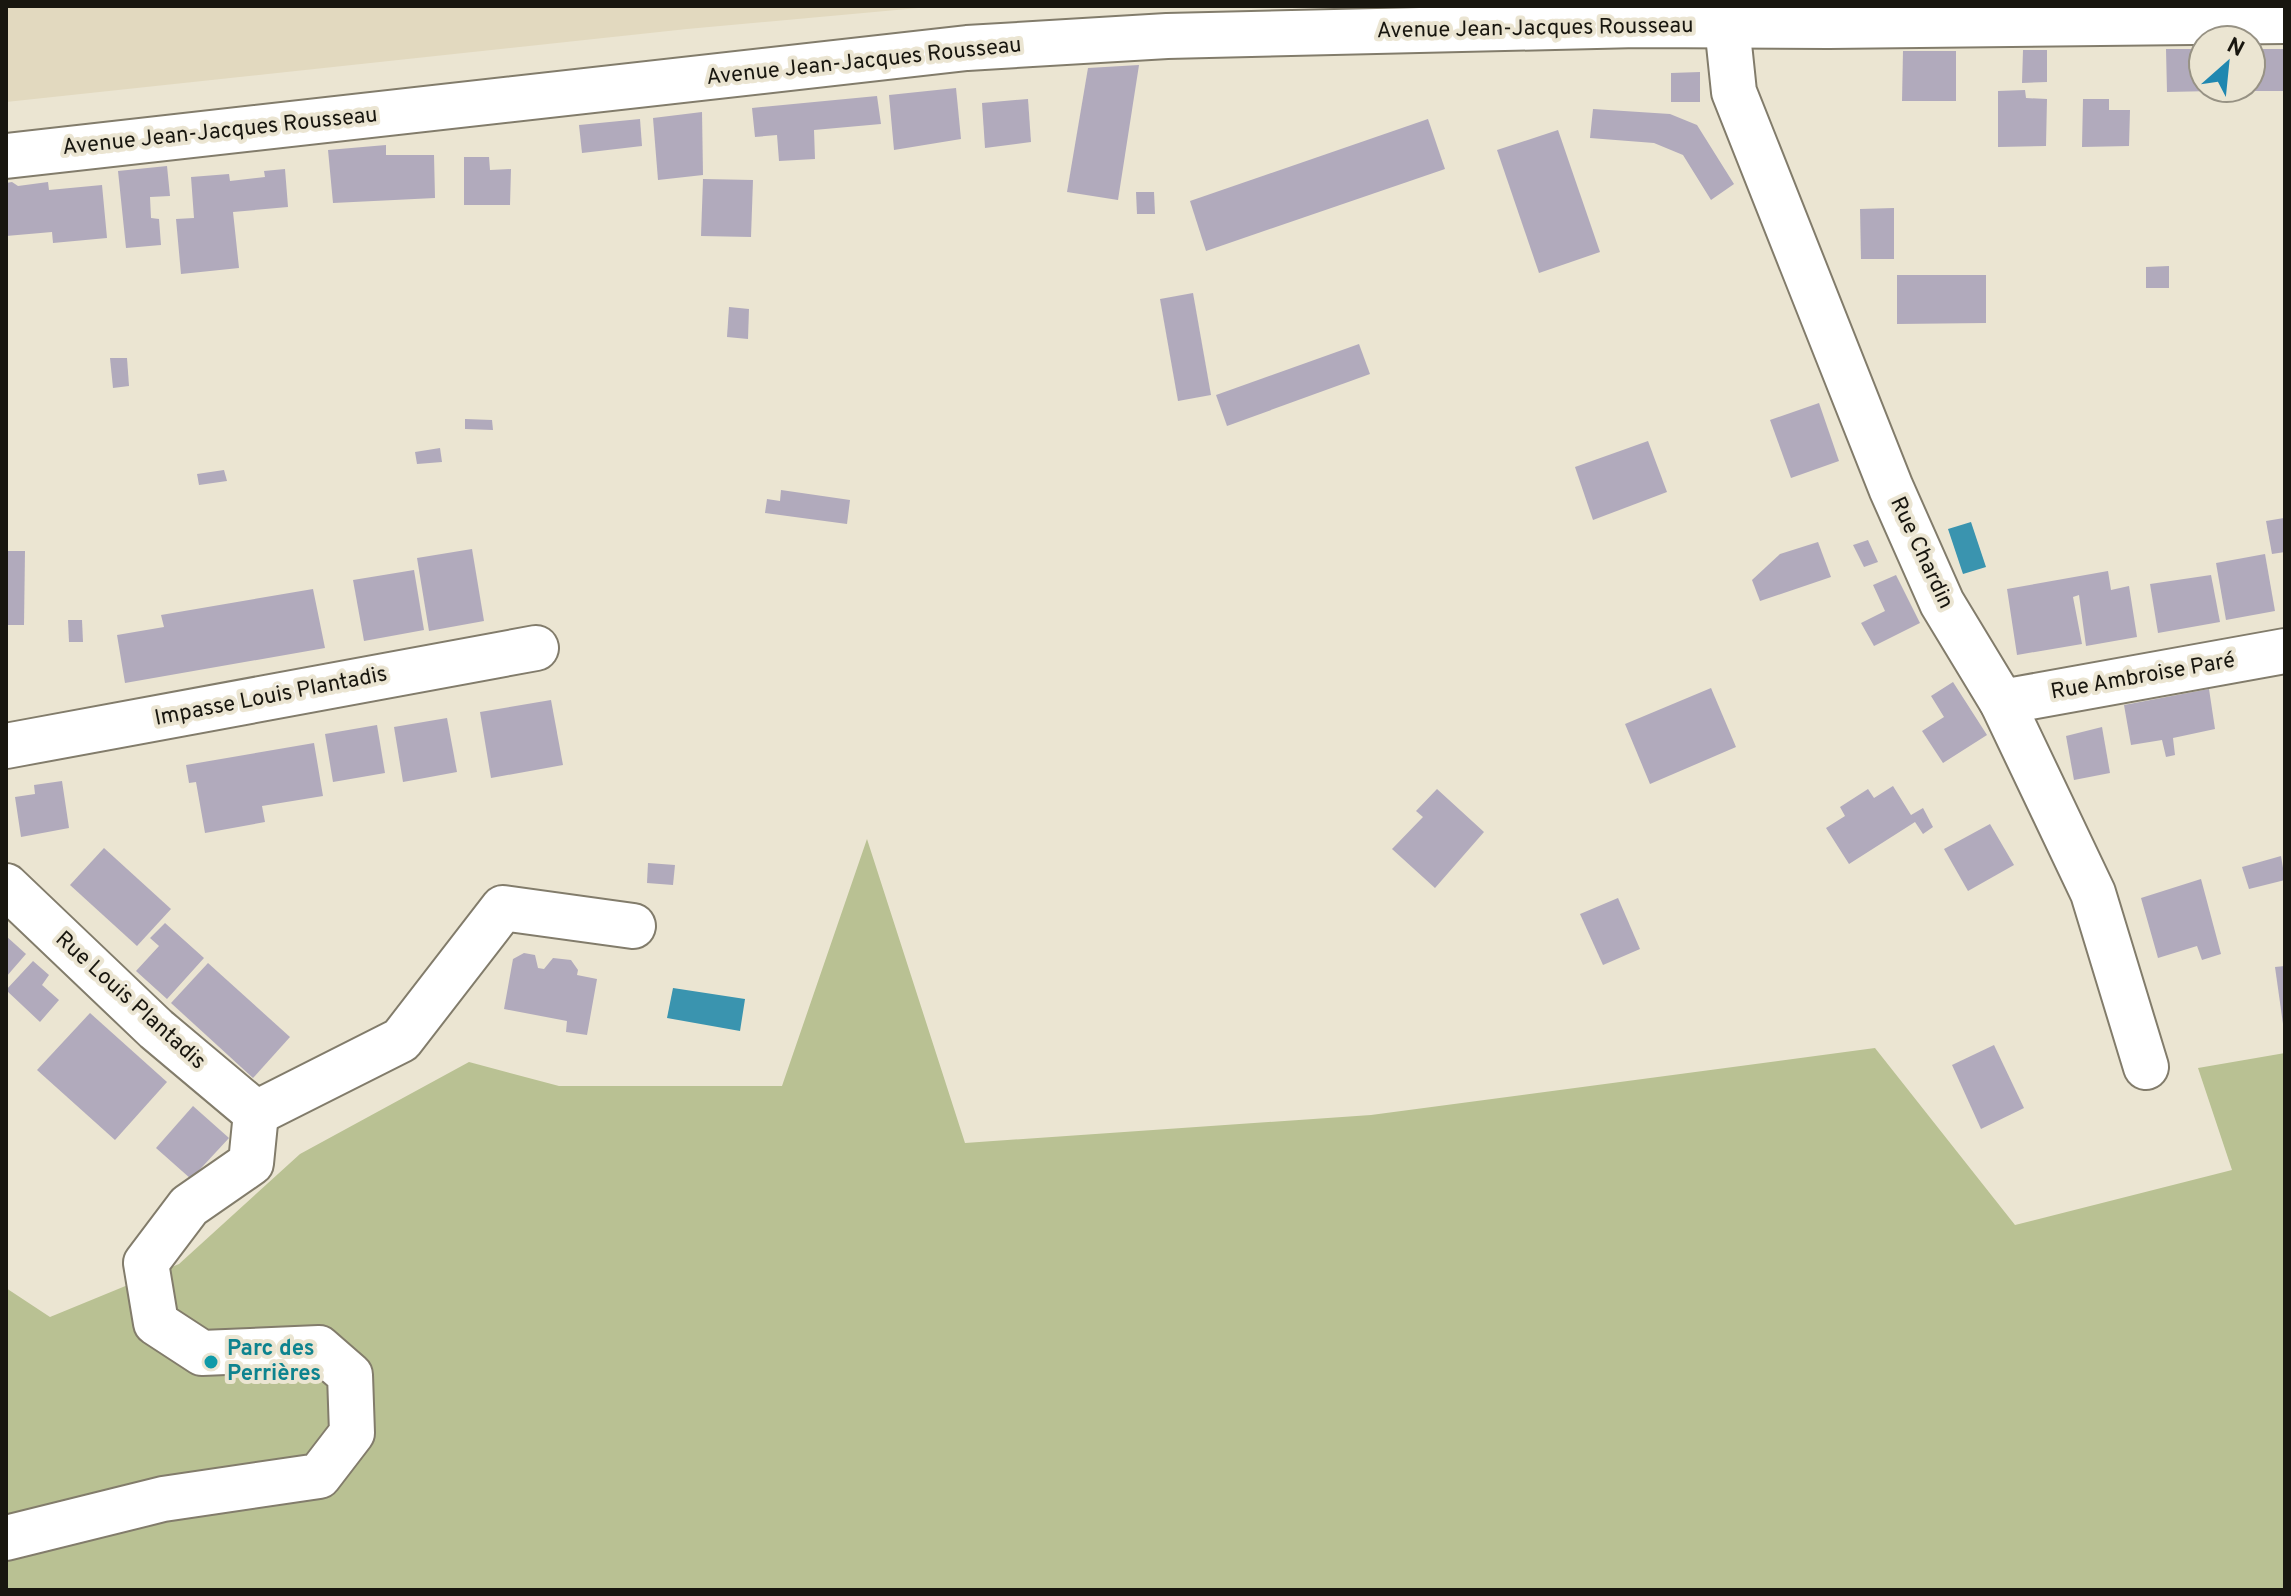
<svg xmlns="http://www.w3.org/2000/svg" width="2291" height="1596" font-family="Overpass,sans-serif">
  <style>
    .built { fill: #e2d9bf }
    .green { fill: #b9c193 }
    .water { fill: #3a94af }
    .building { fill: #b1aabc }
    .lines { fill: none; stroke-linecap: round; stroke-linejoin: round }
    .minor-casing { stroke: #827c6b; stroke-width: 48 }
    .major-casing { stroke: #827c6b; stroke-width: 48 }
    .minor { stroke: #fff; stroke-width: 44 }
    .major { stroke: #fff; stroke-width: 44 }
    .culture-dot { fill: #0f9aa8; stroke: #ebe5d2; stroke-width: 3 }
    .labels { text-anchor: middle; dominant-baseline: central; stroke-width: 8; stroke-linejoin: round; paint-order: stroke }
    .street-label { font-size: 22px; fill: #18160f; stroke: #ebe5d2 }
    .culture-label { font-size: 22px; font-weight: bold; fill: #0d838f; stroke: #ebe5d2; text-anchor: start }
  </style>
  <rect width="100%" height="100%" fill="#ebe5d2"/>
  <!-- built -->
  <path class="built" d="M 6,6 L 940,6 L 687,29 L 6,102 Z"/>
  <!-- green -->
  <path class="green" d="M 867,839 L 965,1143 L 1371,1115 L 1875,1048 L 2015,1225 L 2232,1170 L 2198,1068 L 2285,1053 L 2285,1590 L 6,1590 L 6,1288 L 50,1317 L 179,1264 L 300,1154 L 469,1062 L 559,1086 L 782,1086 Z"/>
  <!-- water -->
  <g class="water">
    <path d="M 1971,522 L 1986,567 L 1963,574 L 1948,529 Z"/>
    <path d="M 673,988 L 745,999 L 740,1031 L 667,1018 Z"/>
  </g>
  <!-- building -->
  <g class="building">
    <path d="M 2166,49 L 2203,49 L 2203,88 L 2213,88 L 2213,91 L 2167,92 Z"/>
    <rect x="2252" y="49" width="33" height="42"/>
    <path d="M 2023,50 L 2047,50 L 2047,82 L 2022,83 Z"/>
    <path d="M 1903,51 L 1956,51 L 1956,101 L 1902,101 Z"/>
    <path d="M 1139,65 L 1118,200 L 1067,192 L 1088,68 Z"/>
    <path d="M 1700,72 L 1700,102 L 1671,102 L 1671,73 Z"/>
    <path d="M 956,88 L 961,139 L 894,150 L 889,95 Z"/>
    <path d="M 2025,90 L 2026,98 L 2047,99 L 2046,146 L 1998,147 L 1998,91 Z"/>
    <path d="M 877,96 L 881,124 L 814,130 L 815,159 L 779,161 L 777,135 L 755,137 L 752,108 Z"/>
    <path d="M 1028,99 L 1031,142 L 985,148 L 982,103 Z"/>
    <path d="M 2083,99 L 2109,99 L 2109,110 L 2130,110 L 2129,146 L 2082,147 Z"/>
    <path d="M 1593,109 L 1670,114 L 1697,125 L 1734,184 L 1711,200 L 1683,155 L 1654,143 L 1590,138 Z"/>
    <path d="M 702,112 L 703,175 L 658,180 L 653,118 Z"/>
    <path d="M 640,119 L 642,146 L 582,153 L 579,125 Z"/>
    <path d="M 1428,119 L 1445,169 L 1206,251 L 1190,201 Z"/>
    <path d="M 1558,130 L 1600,252 L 1539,273 L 1497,150 Z"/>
    <path d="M 386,145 L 386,155 L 434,155 L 435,198 L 333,203 L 328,150 Z"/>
    <path d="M 464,157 L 489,157 L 490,170 L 511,169 L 510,205 L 464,205 Z"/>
    <path d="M 167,166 L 170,196 L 150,197 L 151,218 L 159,219 L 161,245 L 126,248 L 118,171 Z"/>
    <path d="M 285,169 L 288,207 L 233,212 L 239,268 L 181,274 L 176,219 L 194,218 L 191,177 L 229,174 L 230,181 L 265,177 L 264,171 Z"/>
    <path d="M 703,179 L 753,180 L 751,237 L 701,236 Z"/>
    <path d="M 12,182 L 18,186 L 48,182 L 49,190 L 102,185 L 107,238 L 53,243 L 52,232 L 6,236 L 6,183 Z"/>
    <path d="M 1136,192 L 1154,192 L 1155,214 L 1137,214 Z"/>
    <path d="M 1894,208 L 1894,259 L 1861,259 L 1860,209 Z"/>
    <path d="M 2169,266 L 2169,288 L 2146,288 L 2146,267 Z"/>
    <path d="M 1897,275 L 1986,275 L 1986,323 L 1897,324 Z"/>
    <path d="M 1193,293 L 1211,395 L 1178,401 L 1160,299 Z"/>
    <path d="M 729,307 L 749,309 L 748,339 L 727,337 Z"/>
    <path d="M 1359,344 L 1370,374 L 1227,426 L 1216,395 Z"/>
    <path d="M 110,358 L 127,358 L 129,386 L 113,388 Z"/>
    <path d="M 1819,403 L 1839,461 L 1791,478 L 1770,420 Z"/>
    <path d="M 465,419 L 492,420 L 493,430 L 465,429 Z"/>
    <path d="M 1648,441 L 1667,492 L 1593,520 L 1575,467 Z"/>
    <path d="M 440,448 L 442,462 L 417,464 L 415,452 Z"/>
    <path d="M 224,470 L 227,481 L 199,485 L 197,474 Z"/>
    <path d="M 781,490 L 850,500 L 847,524 L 765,513 L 767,499 L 780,501 Z"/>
    <path d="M 2284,518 L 2285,552 L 2272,554 L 2266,521 Z"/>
    <path d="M 1868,540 L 1878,562 L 1864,567 L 1853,545 Z"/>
    <path d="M 1818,542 L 1831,577 L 1760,601 L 1752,580 L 1780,554 Z"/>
    <path d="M 472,549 L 484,621 L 429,631 L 417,558 Z"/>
    <path d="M 6,551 L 25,551 L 24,625 L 6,625 Z"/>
    <path d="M 2265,554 L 2275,611 L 2226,620 L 2216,563 Z"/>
    <path d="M 414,570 L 424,630 L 364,641 L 353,580 Z"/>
    <path d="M 2108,571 L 2111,590 L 2129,586 L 2137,637 L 2086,646 L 2079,595 L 2073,597 L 2082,644 L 2017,655 L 2007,589 Z"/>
    <path d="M 1896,575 L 1920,623 L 1874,646 L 1861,623 L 1885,611 L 1873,585 Z"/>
    <path d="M 2211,575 L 2220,622 L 2158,633 L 2150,584 Z"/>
    <path d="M 313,589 L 325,648 L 125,683 L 117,635 L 164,627 L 161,615 Z"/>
    <path d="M 68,620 L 82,620 L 83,642 L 69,642 Z"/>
    <path d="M 1953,682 L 1987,735 L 1943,763 L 1922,731 L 1944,717 L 1931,696 Z"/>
    <path d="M 1711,688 L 1736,747 L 1650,784 L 1625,724 Z"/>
    <path d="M 2209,689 L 2215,729 L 2173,738 L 2175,755 L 2166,757 L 2162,740 L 2131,745 L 2124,705 Z"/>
    <path d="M 551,700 L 563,765 L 491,778 L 480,712 Z"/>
    <path d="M 447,718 L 457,772 L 403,782 L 394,727 Z"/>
    <path d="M 377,725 L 385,773 L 333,782 L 325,734 Z"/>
    <path d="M 2102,727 L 2110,773 L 2074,780 L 2066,736 Z"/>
    <path d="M 314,743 L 323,796 L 262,806 L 265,822 L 205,833 L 196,782 L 189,783 L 186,765 Z"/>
    <path d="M 62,781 L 69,828 L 21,837 L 15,797 L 35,794 L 34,785 Z"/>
    <path d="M 1893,786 L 1911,815 L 1923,808 L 1933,827 L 1923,834 L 1915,822 L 1849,864 L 1826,828 L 1845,816 L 1840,807 L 1868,789 L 1874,798 Z"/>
    <path d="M 1437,789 L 1484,832 L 1435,888 L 1392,849 L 1423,817 L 1416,811 Z"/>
    <path d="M 1990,824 L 2014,865 L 1968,891 L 1944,849 Z"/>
    <path d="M 104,848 L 171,909 L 137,946 L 70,885 Z"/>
    <path d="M 2281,856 L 2285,880 L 2249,889 L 2242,867 Z"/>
    <path d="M 648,863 L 675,865 L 673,885 L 647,883 Z"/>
    <path d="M 2201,879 L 2221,954 L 2202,960 L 2197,946 L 2158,958 L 2141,898 Z"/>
    <path d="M 1618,898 L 1640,949 L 1603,965 L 1580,914 Z"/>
    <path d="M 165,923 L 204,958 L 167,999 L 136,971 L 159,946 L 150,938 Z"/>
    <path d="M 6,936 L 26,954 L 6,977 Z"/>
    <path d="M 524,953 L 535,955 L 538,968 L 544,969 L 553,958 L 571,960 L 578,970 L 577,975 L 597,979 L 587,1035 L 566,1032 L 567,1021 L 504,1009 L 513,959 Z"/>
    <path d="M 33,961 L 49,975 L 42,985 L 59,1000 L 40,1022 L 6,990 Z"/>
    <path d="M 208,963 L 290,1037 L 253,1078 L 171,1003 Z"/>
    <path d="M 2285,966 L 2285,1024 L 2283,1024 L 2275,967 Z"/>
    <path d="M 90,1013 L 167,1082 L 115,1140 L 37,1070 Z"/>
    <path d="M 1994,1045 L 2024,1108 L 1981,1129 L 1952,1065 Z"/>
    <path d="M 193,1106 L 229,1138 L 191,1179 L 156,1148 Z"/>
  </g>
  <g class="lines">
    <defs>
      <g id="minor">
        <path d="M 1725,6 L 1734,92 L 1891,488 L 1942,603 L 2002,702 L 2093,893 L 2146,1067"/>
        <path d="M 2002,702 L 2285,651"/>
        <path d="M 6,746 L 536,648"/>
        <path d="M 6,886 L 156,1029 L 256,1113"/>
        <path d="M 256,1113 L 401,1040 L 503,908 L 633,926"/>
        <path d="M 6,1538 L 163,1499 L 319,1476 L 352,1433 L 350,1375 L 319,1348 L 202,1353 L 156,1323 L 146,1263 L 189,1206 L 251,1163 L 256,1113"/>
      </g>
      <path id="major" d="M 6,156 L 967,48 L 1167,36 L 1638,25 L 1829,26 L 2285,21"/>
    </defs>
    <!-- minor casing -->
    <use href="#minor" class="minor-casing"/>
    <!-- major casing -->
    <use href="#major" class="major-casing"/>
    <!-- minor -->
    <use href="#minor" class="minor"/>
    <!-- major -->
    <use href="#major" class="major"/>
  </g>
  <!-- markers -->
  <circle class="culture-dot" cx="211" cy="1362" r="8"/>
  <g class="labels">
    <!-- street labels -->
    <g class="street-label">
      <text transform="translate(1535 29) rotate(-1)">Avenue Jean-Jacques Rousseau</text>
      <text transform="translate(864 62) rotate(-6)">Avenue Jean-Jacques Rousseau</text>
      <text transform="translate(220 132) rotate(-6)">Avenue Jean-Jacques Rousseau</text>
      <text transform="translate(1921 553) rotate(65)">Rue Chardin</text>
      <text transform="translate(2143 677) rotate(-10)">Rue Ambroise Paré</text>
      <text transform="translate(271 697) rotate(-11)">Impasse Louis Plantadis</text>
      <text transform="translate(130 1001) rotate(42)">Rue Louis Plantadis</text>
    </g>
    <!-- culture labels -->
    <g class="culture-label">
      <text x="227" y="1349">Parc des<tspan x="227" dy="25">Perrières</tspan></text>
    </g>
  </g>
  <!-- border -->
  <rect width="2291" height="1596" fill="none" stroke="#18160f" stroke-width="16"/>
  <!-- north arrow -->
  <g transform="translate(2227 64) rotate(27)"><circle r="38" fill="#ebe5d2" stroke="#979284" stroke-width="2"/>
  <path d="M0-6L14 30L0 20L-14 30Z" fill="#1f87b0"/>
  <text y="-12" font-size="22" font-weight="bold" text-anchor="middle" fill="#18160f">N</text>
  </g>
</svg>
